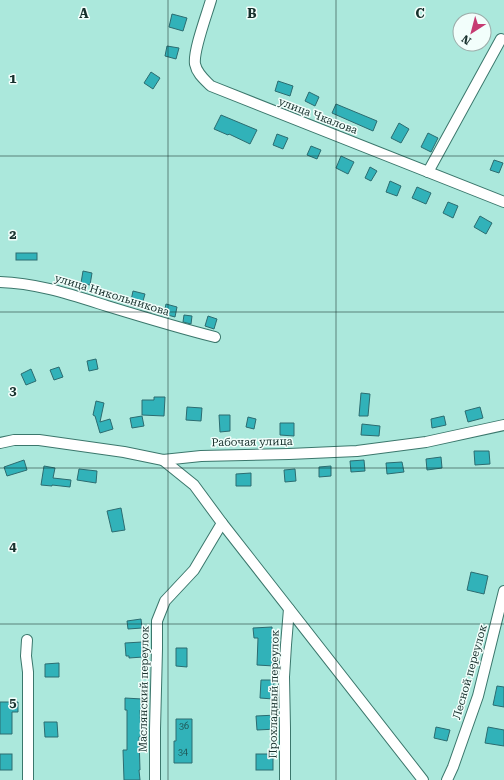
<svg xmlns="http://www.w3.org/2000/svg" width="504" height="780" font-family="'Roboto Serif',serif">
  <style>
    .building { fill: #31b2b9; stroke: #2c6c70 }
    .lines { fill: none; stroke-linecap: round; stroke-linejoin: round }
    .street-casing { stroke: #3b776c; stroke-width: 12 }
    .street { stroke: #fff; stroke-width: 10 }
    .grid { fill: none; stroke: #18312d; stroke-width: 1; stroke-opacity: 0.55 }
    .labels { text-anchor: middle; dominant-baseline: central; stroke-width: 3; stroke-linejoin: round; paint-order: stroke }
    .number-label { font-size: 9px; fill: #1e5150 }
    .street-label { font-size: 11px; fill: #18312d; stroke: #f2fefb }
    .grid-label { font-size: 13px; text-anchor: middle; font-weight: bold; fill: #18312d; stroke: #f2fefb; stroke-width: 3; stroke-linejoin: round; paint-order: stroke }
  </style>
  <rect width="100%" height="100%" fill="#abe8dc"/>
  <!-- building -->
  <g class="building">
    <path d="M 172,14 L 187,18 L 183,31 L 169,27 Z"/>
    <path d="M 167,46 L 179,48 L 176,59 L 165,56 Z"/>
    <path d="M 151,72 L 160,78 L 153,89 L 144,83 Z"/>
    <path d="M 278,81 L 293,86 L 290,96 L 275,91 Z"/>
    <path d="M 309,92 L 319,97 L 315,106 L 305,101 Z"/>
    <path d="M 336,104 L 377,121 L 373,131 L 332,113 Z"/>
    <path d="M 221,115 L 257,130 L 250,144 L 229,134 L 228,135 L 214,129 Z"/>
    <path d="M 399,123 L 409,129 L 401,143 L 391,138 Z"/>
    <path d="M 428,133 L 438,138 L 431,152 L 421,147 Z"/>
    <path d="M 277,134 L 288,138 L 283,149 L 273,145 Z"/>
    <path d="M 311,146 L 321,150 L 317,159 L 307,155 Z"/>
    <path d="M 341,156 L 354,162 L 348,174 L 336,168 Z"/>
    <path d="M 494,160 L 503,163 L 499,173 L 490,170 Z"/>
    <path d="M 370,167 L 377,171 L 371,181 L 365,178 Z"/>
    <path d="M 390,181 L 401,186 L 397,196 L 386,192 Z"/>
    <path d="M 417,187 L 431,193 L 426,204 L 412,198 Z"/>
    <path d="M 448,202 L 458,206 L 453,218 L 443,213 Z"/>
    <path d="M 480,216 L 492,223 L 486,234 L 474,227 Z"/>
    <rect x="16" y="253" width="21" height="7"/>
    <path d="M 83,271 L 92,273 L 90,285 L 81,283 Z"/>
    <path d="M 133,291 L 145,294 L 141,308 L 130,305 Z"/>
    <path d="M 166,304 L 177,307 L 175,317 L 164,314 Z"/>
    <path d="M 184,315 L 192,316 L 191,324 L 183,322 Z"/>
    <path d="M 208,316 L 217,319 L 214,329 L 205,326 Z"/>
    <path d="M 96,359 L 98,369 L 89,371 L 87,361 Z"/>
    <path d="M 59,367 L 63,377 L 54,380 L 50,370 Z"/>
    <path d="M 31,369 L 36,381 L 26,385 L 21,374 Z"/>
    <path d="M 361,393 L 370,394 L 368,416 L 359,416 Z"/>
    <path d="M 154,397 L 165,397 L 164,416 L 142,415 L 142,400 L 154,400 Z"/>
    <path d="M 96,401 L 104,403 L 100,422 L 110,419 L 113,429 L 100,433 L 95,416 L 93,415 Z"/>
    <path d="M 187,407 L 202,408 L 201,421 L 186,420 Z"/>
    <path d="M 480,407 L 483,418 L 468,422 L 465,411 Z"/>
    <path d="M 219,415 L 230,415 L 230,431 L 220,432 Z"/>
    <path d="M 142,416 L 144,426 L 132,428 L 130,418 Z"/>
    <path d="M 444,416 L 446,425 L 432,428 L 431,419 Z"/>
    <path d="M 248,417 L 256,419 L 254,429 L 246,427 Z"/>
    <path d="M 280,423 L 294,423 L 294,436 L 280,435 Z"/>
    <path d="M 362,424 L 380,426 L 379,436 L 361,435 Z"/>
    <path d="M 474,451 L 489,451 L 490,464 L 475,465 Z"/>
    <path d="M 441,457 L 442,468 L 427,470 L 426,459 Z"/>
    <path d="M 24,460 L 27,470 L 7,476 L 4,467 Z"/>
    <path d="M 364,460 L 365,471 L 351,472 L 350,461 Z"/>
    <path d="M 402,462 L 404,472 L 387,474 L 386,463 Z"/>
    <path d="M 44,466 L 55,468 L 53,478 L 71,480 L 70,487 L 52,485 L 52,486 L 41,485 Z"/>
    <path d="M 331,466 L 331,476 L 319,477 L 319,467 Z"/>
    <path d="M 79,469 L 97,471 L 96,483 L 77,480 Z"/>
    <path d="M 295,469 L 296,481 L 285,482 L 284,470 Z"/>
    <path d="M 251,473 L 251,486 L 236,486 L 236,474 Z"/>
    <path d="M 121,508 L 125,530 L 112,532 L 107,511 Z"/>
    <path d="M 471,572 L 488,576 L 484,594 L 467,590 Z"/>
    <path d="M 141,619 L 142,628 L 128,629 L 127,621 Z"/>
    <path d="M 272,627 L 273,645 L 274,645 L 274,666 L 257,665 L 258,638 L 254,638 L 253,628 Z"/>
    <path d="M 142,642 L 143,657 L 129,658 L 129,656 L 126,656 L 125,643 Z"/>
    <path d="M 176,648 L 187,648 L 187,667 L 176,666 Z"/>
    <path d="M 59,663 L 59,677 L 45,677 L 45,664 Z"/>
    <path d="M 261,680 L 274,680 L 273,699 L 260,698 Z"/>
    <path d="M 497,686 L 504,687 L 504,707 L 493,705 Z"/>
    <path d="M 125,698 L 142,699 L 142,710 L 140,710 L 141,737 L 139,737 L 140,770 L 139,770 L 140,780 L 124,780 L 123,750 L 127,750 L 127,710 L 125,710 Z"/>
    <path d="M 0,702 L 18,702 L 18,712 L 12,712 L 12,734 L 0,734 Z"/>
    <path d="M 277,715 L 277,729 L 257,730 L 256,716 Z"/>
    <path d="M 176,719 L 192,719 L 192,763 L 174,763 L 174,741 L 176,741 Z"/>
    <path d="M 44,722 L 57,722 L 58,737 L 45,737 Z"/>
    <path d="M 436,727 L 450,730 L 447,741 L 434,738 Z"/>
    <path d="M 488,727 L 504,730 L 504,746 L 485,743 Z"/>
    <rect x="0" y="754" width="12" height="16"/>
    <rect x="256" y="754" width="17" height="16"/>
  </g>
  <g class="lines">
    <defs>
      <g id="street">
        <path d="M 211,0 C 207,14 193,51 195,64 C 197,74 205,80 211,86 L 504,202"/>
        <path d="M 428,172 L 501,39"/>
        <path d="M 0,282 C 37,283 72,295 107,306 C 143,317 179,328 215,337"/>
        <path d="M 0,443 L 14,440 L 39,440 L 124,452 L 163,460 L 201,456 L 289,454 L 357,451 L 426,442 L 504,425"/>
        <path d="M 163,460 L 194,485 L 222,523 L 423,780"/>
        <path d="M 27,640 L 26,656 L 28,672 L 28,780"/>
        <path d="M 155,780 L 155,729 L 157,649 L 157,621 L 165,601 L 194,570 L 222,523"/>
        <path d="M 285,780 L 285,728 L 284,677 L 286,645 L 289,609"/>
        <path d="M 447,780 L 453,767 L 478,696 L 504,591"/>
      </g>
    </defs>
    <!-- street casing -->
    <use href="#street" class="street-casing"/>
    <!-- street -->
    <use href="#street" class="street"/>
  </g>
  <!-- grid -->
  <path class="grid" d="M 168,0 L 168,780M 336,0 L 336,780M 0,156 L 504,156M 0,312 L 504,312M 0,468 L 504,468M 0,624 L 504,624"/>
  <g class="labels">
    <!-- number labels -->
    <g class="number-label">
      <text x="184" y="726">36</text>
      <text x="183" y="752">34</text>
    </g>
    <!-- street labels -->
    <g class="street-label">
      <text transform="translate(318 116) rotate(21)">улица Чкалова</text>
      <text transform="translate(112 295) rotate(17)">улица Никольникова</text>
      <text transform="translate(252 442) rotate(-1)">Рабочая улица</text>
      <text transform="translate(470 672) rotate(-74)">Лесной переулок</text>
      <text transform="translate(144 689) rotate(-89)">Маслянский переулок</text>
      <text transform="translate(274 694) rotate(-89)">Прохладный переулок</text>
    </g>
  </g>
  <g class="grid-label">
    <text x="84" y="18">A</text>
    <text x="252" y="18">B</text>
    <text x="420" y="18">C</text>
    <text x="13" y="83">1</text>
    <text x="13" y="239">2</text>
    <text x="13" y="395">3</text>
    <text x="13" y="551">4</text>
    <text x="13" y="707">5</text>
  </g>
  <!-- north arrow -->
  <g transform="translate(472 32) rotate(216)"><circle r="19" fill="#f2fefb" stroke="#9baca9"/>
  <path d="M0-3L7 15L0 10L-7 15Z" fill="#c63b72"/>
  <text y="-6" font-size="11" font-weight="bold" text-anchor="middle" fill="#18312d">N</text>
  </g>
</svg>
